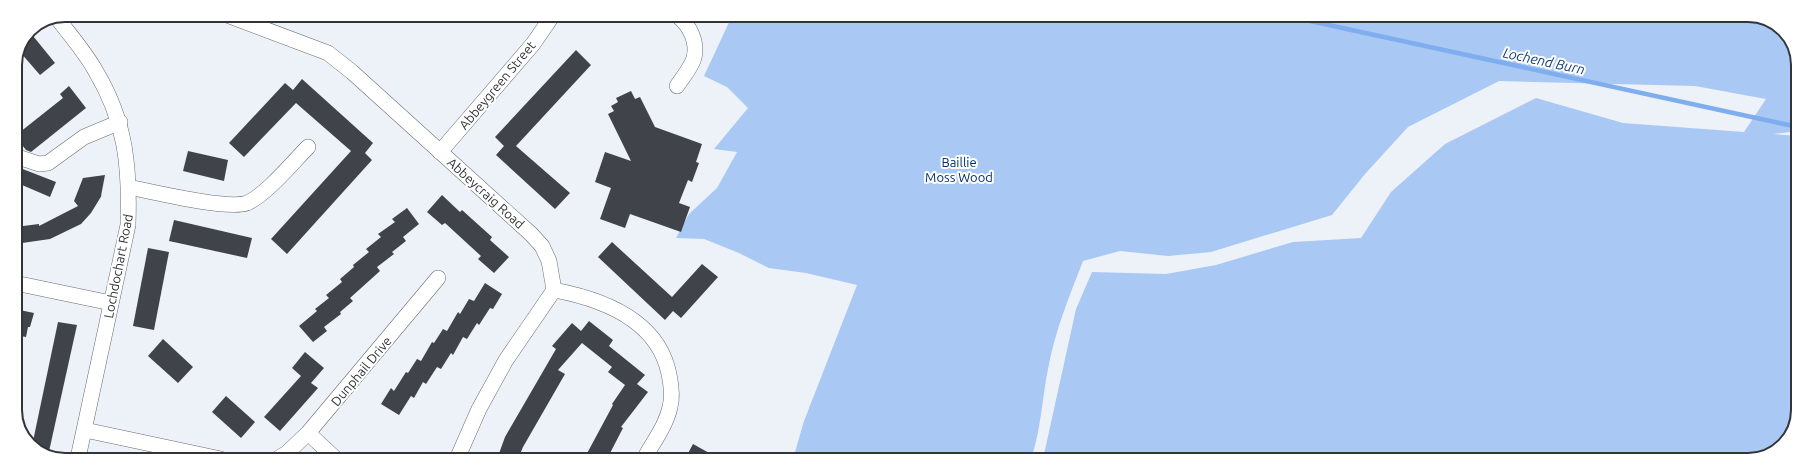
<svg xmlns="http://www.w3.org/2000/svg" width="1813" height="475" font-family="Ubuntu,sans-serif">
  <style>
    .green { fill: #a9c8f3 }
    .lines { fill: none; stroke-linecap: round; stroke-linejoin: round }
    .stream { stroke: #7faeee; stroke-width: 4.5 }
    .building { fill: #40444a }
    .minor-casing { stroke: #686c72; stroke-width: 16 }
    .minor { stroke: #fff; stroke-width: 15 }
    .labels { text-anchor: middle; dominant-baseline: central; stroke-width: 4; stroke-linejoin: round; paint-order: stroke }
    .street-label { font-size: 13px; fill: #323437; stroke: #fff }
    .park-label { font-size: 13px; fill: #03326a; stroke: #fff }
    .water-label { font-size: 14px; font-style: italic; fill: #123f78; stroke: #fff }
    .rim { fill: none; stroke: #323437; stroke-width: 2 }
  </style>
  <rect width="100%" height="100%" fill="#edf2f9"/>
  <!-- green -->
  <path class="green" d="M 732,16 L 1761,17 L 1786,32 L 1798,62 L 1798,131 L 1773,134 L 1798,136 L 1796,423 L 1779,450 L 1748,460 L 1043,459 L 1076,309 L 1092,272 L 1166,274 L 1216,265 L 1293,242 L 1361,238 L 1391,192 L 1445,144 L 1536,98 L 1623,123 L 1744,132 L 1766,99 L 1695,86 L 1499,81 L 1408,127 L 1365,174 L 1332,215 L 1211,252 L 1168,256 L 1120,251 L 1083,261 C 1069,297 1055,331 1048,369 C 1042,399 1041,430 1031,459 L 793,459 L 804,421 L 857,285 L 806,273 L 769,268 L 739,253 L 704,239 L 676,238 L 689,214 L 717,188 L 737,152 L 714,149 L 748,108 L 727,87 L 704,76 Z"/>
  <g class="lines">
    <!-- stream -->
    <path class="stream" d="M 1287,16 L 1798,127"/>
  </g>
  <!-- building -->
  <g class="building">
    <path d="M 29,31 L 55,63 L 40,75 L 20,52 Z"/>
    <path d="M 576,50 L 591,65 L 516,146 L 570,193 L 555,209 L 496,155 L 504,146 L 495,137 Z"/>
    <path d="M 302,79 L 373,143 L 365,153 L 372,160 L 287,254 L 271,239 L 351,151 L 296,103 L 244,157 L 229,143 L 285,83 L 293,90 Z"/>
    <path d="M 69,86 L 86,108 L 31,152 L 26,150 L 15,136 L 63,98 L 60,94 Z"/>
    <path d="M 631,91 L 635,99 L 640,97 L 655,127 L 702,144 L 696,162 L 699,163 L 692,182 L 688,180 L 679,203 L 690,207 L 681,232 L 630,214 L 625,228 L 600,219 L 611,188 L 595,182 L 605,152 L 631,161 L 608,114 L 614,111 L 611,106 L 618,102 L 616,98 Z"/>
    <path d="M 188,151 L 228,160 L 224,181 L 183,171 Z"/>
    <path d="M 15,166 L 56,182 L 50,197 L 15,182 Z"/>
    <path d="M 105,175 L 101,196 L 102,195 L 91,213 L 81,224 L 50,239 L 15,244 L 15,227 L 39,224 L 39,226 L 78,206 L 74,201 L 83,178 Z"/>
    <path d="M 442,195 L 460,212 L 462,210 L 492,237 L 490,240 L 509,257 L 494,273 L 478,259 L 481,256 L 445,223 L 442,225 L 427,212 Z"/>
    <path d="M 407,208 L 419,224 L 403,237 L 406,241 L 392,252 L 394,254 L 377,267 L 380,271 L 350,298 L 353,301 L 340,312 L 341,314 L 324,327 L 327,331 L 313,342 L 299,326 L 317,311 L 315,309 L 329,298 L 326,295 L 342,282 L 340,279 L 354,267 L 353,265 L 369,252 L 366,249 L 381,237 L 378,234 L 395,222 L 392,219 Z"/>
    <path d="M 174,220 L 252,238 L 247,258 L 169,241 Z"/>
    <path d="M 612,242 L 672,297 L 702,264 L 718,277 L 681,318 L 673,311 L 665,320 L 598,257 Z"/>
    <path d="M 148,248 L 169,252 L 154,330 L 133,326 Z"/>
    <path d="M 485,283 L 502,294 L 493,309 L 490,308 L 479,325 L 477,323 L 467,339 L 463,337 L 453,355 L 451,353 L 441,369 L 437,367 L 426,384 L 423,382 L 414,398 L 411,396 L 399,415 L 381,404 L 391,388 L 394,391 L 406,372 L 408,373 L 417,359 L 421,361 L 432,342 L 434,343 L 443,329 L 447,331 L 458,312 L 460,314 L 469,299 L 474,301 Z"/>
    <path d="M 15,309 L 34,313 L 30,327 L 28,327 L 26,337 L 15,335 Z"/>
    <path d="M 589,321 L 613,340 L 609,346 L 645,375 L 637,384 L 648,392 L 621,427 L 623,428 L 607,459 L 584,459 L 613,405 L 612,404 L 625,385 L 608,372 L 612,367 L 582,343 L 558,370 L 565,374 L 523,447 L 518,459 L 497,459 L 505,437 L 556,349 L 552,346 L 572,323 L 581,331 Z"/>
    <path d="M 58,322 L 77,325 L 48,456 L 32,446 Z"/>
    <path d="M 163,339 L 193,367 L 178,383 L 148,356 Z"/>
    <path d="M 305,352 L 324,368 L 311,383 L 318,388 L 280,431 L 264,417 L 301,376 L 292,368 Z"/>
    <path d="M 226,396 L 255,422 L 241,438 L 212,412 Z"/>
    <path d="M 693,444 L 720,459 L 685,459 Z"/>
  </g>
  <g class="lines">
    <defs>
      <g id="minor">
        <path d="M 227,15 L 328,53 L 352,72 L 531,234 L 542,246 L 549,261 L 554,290 L 506,360 L 479,409 L 457,459"/>
        <path d="M 57,18 C 70,35 85,52 95,70 C 126,121 130,167 128,225 L 78,458"/>
        <path d="M 677,86 C 682,78 691,68 694,58 C 698,42 690,26 678,16"/>
        <path d="M 440,152 L 533,44 L 553,15"/>
        <path d="M 15,156 L 39,164 L 48,163 L 84,137 L 120,122"/>
        <path d="M 129,187 C 153,192 228,210 247,203 C 266,195 293,162 308,147"/>
        <path d="M 15,283 L 111,303"/>
        <path d="M 554,290 C 602,299 658,320 669,374 C 671,384 673,397 670,407 C 666,426 653,442 644,459"/>
        <path d="M 85,430 L 221,459"/>
        <path d="M 308,433 L 336,459"/>
        <path d="M 277,459 L 287,453 L 308,433 L 438,278"/>
      </g>
    </defs>
    <!-- minor casing -->
    <use href="#minor" class="minor-casing"/>
    <!-- minor -->
    <use href="#minor" class="minor"/>
  </g>
  <g class="labels">
    <!-- street labels -->
    <g class="street-label">
      <text transform="translate(497 85) rotate(-50)">Abbeygreen Street</text>
      <text transform="translate(486 193) rotate(42)">Abbeycraig Road</text>
      <text transform="translate(118 266) rotate(-79)">Lochdochart Road</text>
      <text transform="translate(361 371) rotate(-50)">Dunphail Drive</text>
    </g>
    <!-- park labels -->
    <g class="park-label">
      <text x="959" y="162">Baillie<tspan x="959" dy="15">Moss Wood</tspan></text>
    </g>
    <!-- water labels -->
    <g class="water-label">
      <text transform="translate(1544 61) rotate(12)">Lochend Burn</text>
    </g>
  </g>
  <!-- crop -->
  <path d="M0 0H1813V475H0ZM65 22H1748A43 43 0 0 1 1791 65V410A43 43 0 0 1 1748 453H65A43 43 0 0 1 22 410V65A43 43 0 0 1 65 22Z" fill="#fff" fill-rule="evenodd"/>
  <path class="rim" d="M65 22H1748A43 43 0 0 1 1791 65V410A43 43 0 0 1 1748 453H65A43 43 0 0 1 22 410V65A43 43 0 0 1 65 22Z"/>
</svg>
